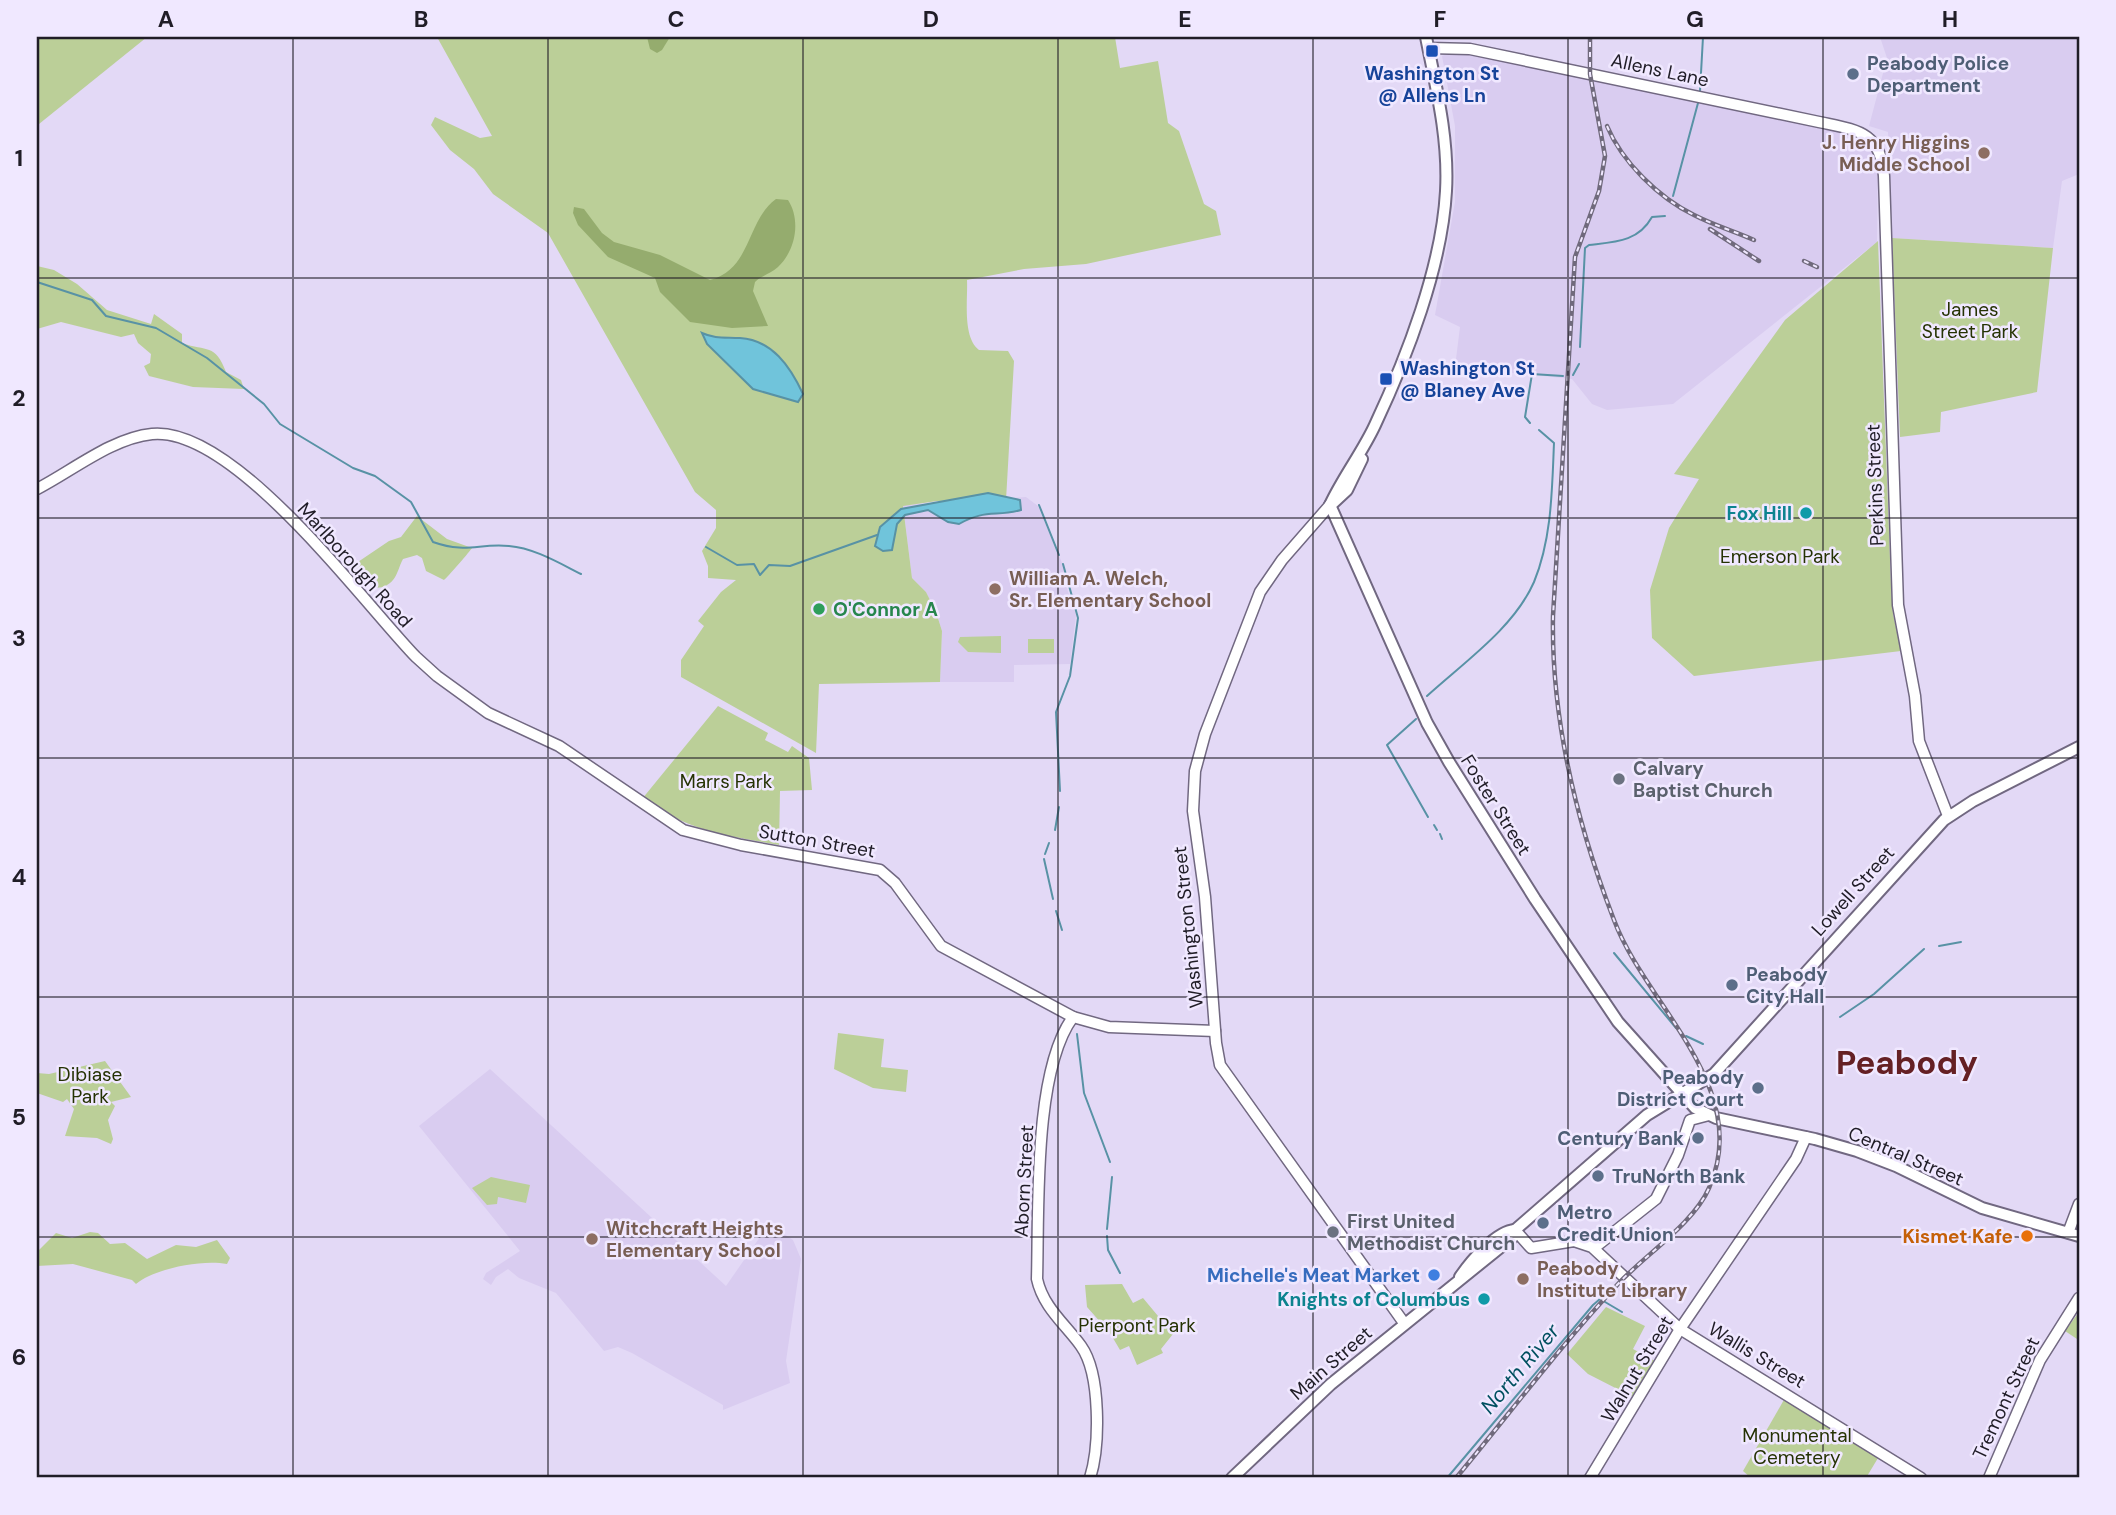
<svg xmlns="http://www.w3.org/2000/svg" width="2116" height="1515" font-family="'DM Sans',sans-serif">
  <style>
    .built { fill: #d9ccf0 }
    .green { fill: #bbcf98 }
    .forest { fill: #95ac6e }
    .water { fill: #70c4db; stroke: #5892a5; stroke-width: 2 }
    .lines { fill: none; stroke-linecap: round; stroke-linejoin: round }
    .stream { stroke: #5892a5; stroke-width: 2 }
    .secondary-casing { stroke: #716881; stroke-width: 13 }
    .primary-casing { stroke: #716881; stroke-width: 14 }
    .secondary { stroke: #fff; stroke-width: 10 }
    .primary { stroke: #fff; stroke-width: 10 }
    .rail-casing { stroke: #706a7c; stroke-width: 4.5 }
    .rail { stroke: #f0e8ff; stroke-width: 2; stroke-dasharray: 5; stroke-linecap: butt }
    .grid { fill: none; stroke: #201d27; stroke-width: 2; stroke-opacity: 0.55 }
    .transit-dot { fill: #1a4fb4; stroke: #f0e8ff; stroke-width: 2.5 }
    .service-dot { fill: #5c6f8a; stroke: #f0e8ff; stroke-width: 2.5 }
    .education-dot { fill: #8d6e63; stroke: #f0e8ff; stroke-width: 2.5 }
    .culture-dot { fill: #0f9aa8; stroke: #f0e8ff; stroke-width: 2.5 }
    .leisure-dot { fill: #2e9e5b; stroke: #f0e8ff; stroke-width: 2.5 }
    .worship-dot { fill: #6b7280; stroke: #f0e8ff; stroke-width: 2.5 }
    .food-dot { fill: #e8710a; stroke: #f0e8ff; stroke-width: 2.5 }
    .shop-dot { fill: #3f7fe0; stroke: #f0e8ff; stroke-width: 2.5 }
    .labels { text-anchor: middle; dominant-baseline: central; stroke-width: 5; stroke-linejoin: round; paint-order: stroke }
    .service-label { font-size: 19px; font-weight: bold; fill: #4e5e75; stroke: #f0e8ff; text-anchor: start }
    .street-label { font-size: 19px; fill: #201d27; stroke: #f0e8ff }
    .transit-label { font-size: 19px; font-weight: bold; fill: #164399; stroke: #f0e8ff }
    .education-label { font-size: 19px; font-weight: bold; fill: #785e54; stroke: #f0e8ff; text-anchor: start }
    .park-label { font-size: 19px; fill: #253203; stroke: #f0e8ff }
    .culture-label { font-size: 19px; font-weight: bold; fill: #0d838f; stroke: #f0e8ff; text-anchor: end }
    .leisure-label { font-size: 19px; font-weight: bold; fill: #27864d; stroke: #f0e8ff; text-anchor: start }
    .worship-label { font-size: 19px; font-weight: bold; fill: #5b616d; stroke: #f0e8ff; text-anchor: start }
    .food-label { font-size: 19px; font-weight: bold; fill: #c56008; stroke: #f0e8ff; text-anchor: end }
    .shop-label { font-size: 19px; font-weight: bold; fill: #366cbe; stroke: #f0e8ff; text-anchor: end }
    .water-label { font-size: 21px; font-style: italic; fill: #015060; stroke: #f0e8ff }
    .town-label { font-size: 33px; font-weight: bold; fill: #652024; stroke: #f0e8ff }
    .neatline { fill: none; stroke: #201d27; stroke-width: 2.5 }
    .grid-label { font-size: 23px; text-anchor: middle; font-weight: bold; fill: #201d27 }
  </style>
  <rect width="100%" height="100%" fill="#e3d9f6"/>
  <!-- built -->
  <g class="built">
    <path d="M 1880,37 L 2079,37 L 2079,174 L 2062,181 L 2053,248 L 1892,238 L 1888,132 L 1869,126 L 1887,58 Z"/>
    <path d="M 1455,51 L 1858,136 L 1868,142 L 1878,159 L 1877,242 L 1673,404 L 1607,410 L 1592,404 L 1572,379 L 1455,367 L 1460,327 L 1435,315 L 1455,202 L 1455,126 L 1442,56 Z"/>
    <path d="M 1026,497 L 1038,506 L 1068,577 L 1066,586 L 1076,615 L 1070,664 L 1014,665 L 1014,682 L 940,682 L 942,631 L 936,612 L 926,592 L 912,578 L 903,505 Z"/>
    <path d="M 490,1069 L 726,1286 L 769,1224 L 793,1240 L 801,1259 L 786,1361 L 790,1383 L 723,1410 L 723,1405 L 632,1353 L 618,1347 L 604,1351 L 556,1293 L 519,1278 L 508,1269 L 496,1277 L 491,1285 L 483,1279 L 486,1273 L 520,1251 L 419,1126 Z"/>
  </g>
  <!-- green -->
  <g class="green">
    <path d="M 37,37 L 147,37 L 39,124 Z"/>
    <path d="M 437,37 L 1115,37 L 1120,68 L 1158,61 L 1168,123 L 1179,131 L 1204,204 L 1216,211 L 1221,235 L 1086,264 L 1024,269 L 967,280 C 968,299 962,337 979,350 L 1008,351 L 1014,361 L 1006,500 L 937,501 L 903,506 L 912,578 L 926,592 L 936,612 L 942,631 L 940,682 L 819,684 L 816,753 L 681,677 L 681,660 L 704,626 L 698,621 L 721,592 L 736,580 L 708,578 L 708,566 L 702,551 L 716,528 L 716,510 L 695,492 L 548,233 L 493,194 L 474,169 L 450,150 L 431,125 L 435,117 L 480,138 L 492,136 Z"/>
    <path d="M 1892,238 L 2053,248 L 2037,392 L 1941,412 L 1940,432 L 1900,437 Z"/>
    <path d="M 1878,241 L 1891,585 L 1893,614 L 1901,651 L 1694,676 L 1652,638 L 1650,590 L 1669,528 L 1699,479 L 1674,474 L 1785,320 Z"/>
    <path d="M 37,266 L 54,270 L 77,284 L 107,310 L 151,324 L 154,314 L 182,334 L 182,343 C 207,352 215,343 226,372 L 241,380 L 244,389 L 193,387 L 149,376 L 144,366 L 150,363 L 151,354 L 138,343 L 134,334 L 121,337 L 61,322 L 37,329 Z"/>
    <path d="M 417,516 L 447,539 L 472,548 C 471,550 447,578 444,580 L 426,571 L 422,558 L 417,555 L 403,559 C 399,566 398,574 393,580 C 379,596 361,584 352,571 L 352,566 L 389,541 L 401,537 Z"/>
    <path d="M 1001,636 L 1001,653 L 968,652 L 958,642 L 960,637 Z"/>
    <rect x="1028" y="639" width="26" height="14"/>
    <path d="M 718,706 L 768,733 L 765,740 L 788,752 L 792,746 L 809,758 L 812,790 L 780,791 L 779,845 C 723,835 690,831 642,799 Z"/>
    <path d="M 838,1033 L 884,1039 L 881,1067 L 908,1070 L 906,1092 L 873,1088 L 834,1069 Z"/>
    <path d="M 105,1061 L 131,1097 L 111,1102 L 115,1106 L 108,1120 L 113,1139 L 111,1144 L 97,1138 L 65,1136 L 74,1109 L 67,1099 L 63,1102 L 37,1093 L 37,1073 L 49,1074 Z"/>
    <path d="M 491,1177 L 530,1185 L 526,1203 L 498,1197 L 497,1204 L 487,1205 L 472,1188 Z"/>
    <path d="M 90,1232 L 98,1233 L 110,1244 L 125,1243 L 147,1259 L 176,1245 L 196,1247 L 217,1240 L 230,1258 L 227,1264 C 201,1259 154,1269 136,1284 L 132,1280 L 73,1264 L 37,1266 L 37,1252 L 56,1233 L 72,1238 Z"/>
    <path d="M 1122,1284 L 1133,1303 L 1143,1298 L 1173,1334 L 1161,1349 L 1163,1353 L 1137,1365 L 1129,1346 L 1120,1350 L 1110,1333 L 1087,1307 L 1085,1285 Z"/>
    <path d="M 1606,1307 L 1645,1326 L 1633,1349 L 1655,1361 L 1633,1397 L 1588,1374 L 1567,1354 Z"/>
    <path d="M 2079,1312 L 2077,1339 L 2065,1331 Z"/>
    <path d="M 1785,1398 L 1878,1458 L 1866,1478 L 1751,1478 L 1743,1471 Z"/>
  </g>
  <!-- forest -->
  <g class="forest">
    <path d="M 647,37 L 670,37 L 662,50 L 657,53 L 650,49 Z"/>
    <path d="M 776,199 L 788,200 C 801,220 796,250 778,267 C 772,273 761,276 755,282 L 753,291 L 768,326 L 732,328 L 690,322 L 660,292 L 655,278 L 608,257 L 578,225 L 573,213 L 574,207 L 584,209 L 602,233 L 614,242 L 660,255 L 710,280 C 752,269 746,221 776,199 Z"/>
  </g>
  <!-- water -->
  <g class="water">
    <path d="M 702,333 C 715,339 726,337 740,338 C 772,340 790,366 803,394 L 798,402 L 753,389 L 707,344 Z"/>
    <path d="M 988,493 L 1020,500 L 1021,510 C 996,517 985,509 959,524 L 948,522 L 928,510 L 905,515 L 897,524 L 892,550 L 883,551 L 875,546 L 880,527 L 901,509 Z"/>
  </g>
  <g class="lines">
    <!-- stream -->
    <g class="stream">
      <path d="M 1700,91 L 1703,37"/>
      <path d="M 1673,196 L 1698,103"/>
      <path d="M 37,282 L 92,300 L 106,316 L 156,328 L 207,358 L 264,404 L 280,424 L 353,468 L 375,476 L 411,502 L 433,542 C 467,554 478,543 509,546 C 534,548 559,563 581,574"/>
      <path d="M 1580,347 L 1585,248 L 1589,245 C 1615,242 1638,242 1652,217 L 1665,216"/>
      <path d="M 1573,375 L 1579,364"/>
      <path d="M 1530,423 L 1525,417 L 1532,374 L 1563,376"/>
      <path d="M 1039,505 L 1059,555"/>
      <path d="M 706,547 L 737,565 L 754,564 L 760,575 L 769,565 L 790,566 L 877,535"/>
      <path d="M 1427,696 C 1463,663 1514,628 1534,582 C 1552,538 1552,489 1554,443 L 1539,430"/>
      <path d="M 1416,719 L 1387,745 L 1428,817"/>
      <path d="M 1060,791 L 1056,712 L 1070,676 L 1078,618 L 1063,564"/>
      <path d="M 1434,825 L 1437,830"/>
      <path d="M 1055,830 L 1059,807"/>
      <path d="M 1440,834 L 1442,839"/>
      <path d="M 1045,854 L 1049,843"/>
      <path d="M 1044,859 L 1053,899"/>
      <path d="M 1056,911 L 1062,930"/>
      <path d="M 1939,946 L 1961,942"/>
      <path d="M 1614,953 L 1676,1028"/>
      <path d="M 1840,1017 L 1874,994 L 1924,949"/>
      <path d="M 1077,1034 L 1084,1093 L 1110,1162"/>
      <path d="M 1686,1036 L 1703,1044"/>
      <path d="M 1107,1229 L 1112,1177"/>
      <path d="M 1107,1236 L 1108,1250 L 1120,1273"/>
      <path d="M 1447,1478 L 1593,1305 L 1600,1299 L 1622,1312"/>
    </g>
    <defs>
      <g id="secondary">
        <path d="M 1429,48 L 1470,49 L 1819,122 C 1856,130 1881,131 1884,176 L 1898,605 L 1915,696 L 1919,741 L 1948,816"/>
        <path d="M 37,489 C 72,471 112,438 152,434 C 234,426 362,601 416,657 L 437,676 L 488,713 L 559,746 L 683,830 L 741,845 L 880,870 L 895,883 L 941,946 L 1073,1017"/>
        <path d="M 1330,505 L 1282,560 L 1260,592 L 1205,734 L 1195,771 L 1193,811 L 1205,897 L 1216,1043 L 1220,1065 L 1404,1323"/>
        <path d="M 1515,1230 L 1531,1248 L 1574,1241 L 1592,1247 L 1680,1329 L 1921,1478"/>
        <path d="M 2068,1233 L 2079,1204"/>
        <path d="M 1594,1248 L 1656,1199 L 1678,1155 L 1690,1120 L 1709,1115"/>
        <path d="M 1090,1478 C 1100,1446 1101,1374 1081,1346 C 1065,1324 1043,1307 1037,1279 C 1039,1212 1033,1071 1073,1017 L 1109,1027 L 1215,1031"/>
        <path d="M 1590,1478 L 1680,1329 L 1796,1159 L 1806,1137"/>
        <path d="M 1989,1478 L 2040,1360 L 2079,1298"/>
      </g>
      <g id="primary">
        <path d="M 1333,503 L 1347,490 L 1362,459"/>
        <path d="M 1330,505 L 1427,723 L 1449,762 L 1535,899 L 1618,1022 L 1695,1108 L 1716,1118 L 1815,1139 L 1857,1151 L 1896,1166 L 1982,1208 L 2079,1236"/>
        <path d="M 1330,505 C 1343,477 1362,453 1375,425 C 1407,357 1442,266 1446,191 C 1449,139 1436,87 1426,37"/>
        <path d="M 1460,1277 C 1470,1262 1496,1231 1515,1230"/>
        <path d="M 1232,1478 L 1331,1384 L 1513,1237 L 1515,1230 L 1647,1115 L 1714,1074 L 1944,820 L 1973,801 L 2079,747"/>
      </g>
    </defs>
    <!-- secondary casing -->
    <use href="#secondary" class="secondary-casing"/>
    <!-- primary casing -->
    <use href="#primary" class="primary-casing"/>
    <!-- secondary -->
    <use href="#secondary" class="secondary"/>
    <!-- primary -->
    <use href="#primary" class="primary"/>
    <defs>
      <g id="rail">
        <path d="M 1607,126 C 1622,162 1659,198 1694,215 C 1713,225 1734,231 1754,240"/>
        <path d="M 1710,229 L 1759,261"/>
        <path d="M 1804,261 L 1817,267"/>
        <path d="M 1456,1478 C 1510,1413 1561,1345 1618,1284 C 1645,1255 1694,1223 1709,1188 C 1754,1088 1645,1004 1614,920 C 1577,824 1551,720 1553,616 L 1575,257 L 1599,191 L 1605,156 L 1590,74 L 1590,37"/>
      </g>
    </defs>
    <!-- rail casing -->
    <use href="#rail" class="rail-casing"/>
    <!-- rail -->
    <use href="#rail" class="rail"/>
  </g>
  <!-- grid -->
  <path class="grid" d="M 293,37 L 293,1478M 548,37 L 548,1478M 803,37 L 803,1478M 1058,37 L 1058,1478M 1313,37 L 1313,1478M 1568,37 L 1568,1478M 1823,37 L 1823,1478M 37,278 L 2079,278M 37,518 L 2079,518M 37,758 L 2079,758M 37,997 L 2079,997M 37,1237 L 2079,1237"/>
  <!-- markers -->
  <g class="transit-dot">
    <rect x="1425" y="44" width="14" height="14" rx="3.5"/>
    <rect x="1379" y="372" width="14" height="14" rx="3.5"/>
  </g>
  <g class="service-dot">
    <circle cx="1853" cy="74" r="7"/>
    <circle cx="1732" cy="985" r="7"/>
    <circle cx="1758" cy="1088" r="7"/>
    <circle cx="1698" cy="1138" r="7"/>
    <circle cx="1598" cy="1176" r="7"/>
    <circle cx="1543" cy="1223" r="7"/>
  </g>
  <g class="education-dot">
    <circle cx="1984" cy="153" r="7"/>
    <circle cx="995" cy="589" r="7"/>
    <circle cx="592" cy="1239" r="7"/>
    <circle cx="1523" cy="1279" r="7"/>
  </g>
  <g class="culture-dot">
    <circle cx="1806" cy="513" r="7"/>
    <circle cx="1484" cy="1299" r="7"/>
  </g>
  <circle class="leisure-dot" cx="819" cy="609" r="7"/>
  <g class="worship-dot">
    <circle cx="1619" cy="779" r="7"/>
    <circle cx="1333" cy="1232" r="7"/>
  </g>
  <circle class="food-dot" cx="2027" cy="1236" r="7"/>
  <circle class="shop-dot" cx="1434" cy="1275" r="7"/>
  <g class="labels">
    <!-- service labels -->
    <g class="service-label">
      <text x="1867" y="63">Peabody Police<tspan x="1867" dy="22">Department</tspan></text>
      <text x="1746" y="974">Peabody<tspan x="1746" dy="22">City Hall</tspan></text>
      <text x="1744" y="1077" text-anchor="end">Peabody<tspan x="1744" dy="22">District Court</tspan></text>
      <text x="1684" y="1138" text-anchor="end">Century Bank</text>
      <text x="1612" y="1176">TruNorth Bank</text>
      <text x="1557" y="1212">Metro<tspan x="1557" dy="22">Credit Union</tspan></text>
    </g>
    <!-- street labels -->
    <g class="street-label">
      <text transform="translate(1660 70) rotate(12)">Allens Lane</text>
      <text transform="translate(1875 485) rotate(-92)">Perkins Street</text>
      <text transform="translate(355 565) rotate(48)">Marlborough Road</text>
      <text transform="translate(1496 805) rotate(58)">Foster Street</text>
      <text transform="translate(817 841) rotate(10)">Sutton Street</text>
      <text transform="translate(1853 891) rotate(-48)">Lowell Street</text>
      <text transform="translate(1188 927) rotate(-96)">Washington Street</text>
      <text transform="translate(1906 1156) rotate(23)">Central Street</text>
      <text transform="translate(1024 1181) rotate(-87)">Aborn Street</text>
      <text transform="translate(1757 1355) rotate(31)">Wallis Street</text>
      <text transform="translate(1331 1363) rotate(-41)">Main Street</text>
      <text transform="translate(1637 1369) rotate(-59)">Walnut Street</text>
      <text transform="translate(2006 1398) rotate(-65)">Tremont Street</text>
    </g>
    <!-- transit labels -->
    <g class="transit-label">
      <text x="1432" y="73">Washington St<tspan x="1432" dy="22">@ Allens Ln</tspan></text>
      <text x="1400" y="368" text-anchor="start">Washington St<tspan x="1400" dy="22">@ Blaney Ave</tspan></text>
    </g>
    <!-- education labels -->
    <g class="education-label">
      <text x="1970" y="142" text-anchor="end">J. Henry Higgins<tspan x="1970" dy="22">Middle School</tspan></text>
      <text x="1009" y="578">William A. Welch,<tspan x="1009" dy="22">Sr. Elementary School</tspan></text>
      <text x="606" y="1228">Witchcraft Heights<tspan x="606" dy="22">Elementary School</tspan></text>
      <text x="1537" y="1268">Peabody<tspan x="1537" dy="22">Institute Library</tspan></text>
    </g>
    <!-- park labels -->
    <g class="park-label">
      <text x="1970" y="309">James<tspan x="1970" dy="22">Street Park</tspan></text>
      <text x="1780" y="556">Emerson Park</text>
      <text x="726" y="781">Marrs Park</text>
      <text x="90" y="1074">Dibiase<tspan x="90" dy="22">Park</tspan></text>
      <text x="1137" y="1325">Pierpont Park</text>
      <text x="1797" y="1435">Monumental<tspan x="1797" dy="22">Cemetery</tspan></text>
    </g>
    <!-- culture labels -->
    <g class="culture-label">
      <text x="1792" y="513">Fox Hill</text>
      <text x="1470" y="1299">Knights of Columbus</text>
    </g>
    <!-- leisure labels -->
    <g class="leisure-label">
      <text x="833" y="609">O'Connor A</text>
    </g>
    <!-- worship labels -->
    <g class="worship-label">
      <text x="1633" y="768">Calvary<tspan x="1633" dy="22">Baptist Church</tspan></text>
      <text x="1347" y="1221">First United<tspan x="1347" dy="22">Methodist Church</tspan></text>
    </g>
    <!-- food labels -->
    <g class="food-label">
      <text x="2013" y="1236">Kismet Kafe</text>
    </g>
    <!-- shop labels -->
    <g class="shop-label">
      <text x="1420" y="1275">Michelle's Meat Market</text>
    </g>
    <!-- water labels -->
    <g class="water-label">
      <text transform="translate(1520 1369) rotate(-50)">North River</text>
    </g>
    <!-- town labels -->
    <g class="town-label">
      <text x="1907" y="1062">Peabody</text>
    </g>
  </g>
  <!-- border -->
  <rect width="2116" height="1515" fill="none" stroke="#f0e8ff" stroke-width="77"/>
  <rect x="38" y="38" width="2040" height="1438" class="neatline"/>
  <g class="grid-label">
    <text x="166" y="27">A</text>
    <text x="421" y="27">B</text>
    <text x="676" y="27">C</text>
    <text x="931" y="27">D</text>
    <text x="1185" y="27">E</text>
    <text x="1440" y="27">F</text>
    <text x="1695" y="27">G</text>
    <text x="1950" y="27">H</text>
    <text x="19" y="166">1</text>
    <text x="19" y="406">2</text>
    <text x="19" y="646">3</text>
    <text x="19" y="885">4</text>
    <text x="19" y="1125">5</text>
    <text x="19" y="1365">6</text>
  </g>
</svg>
